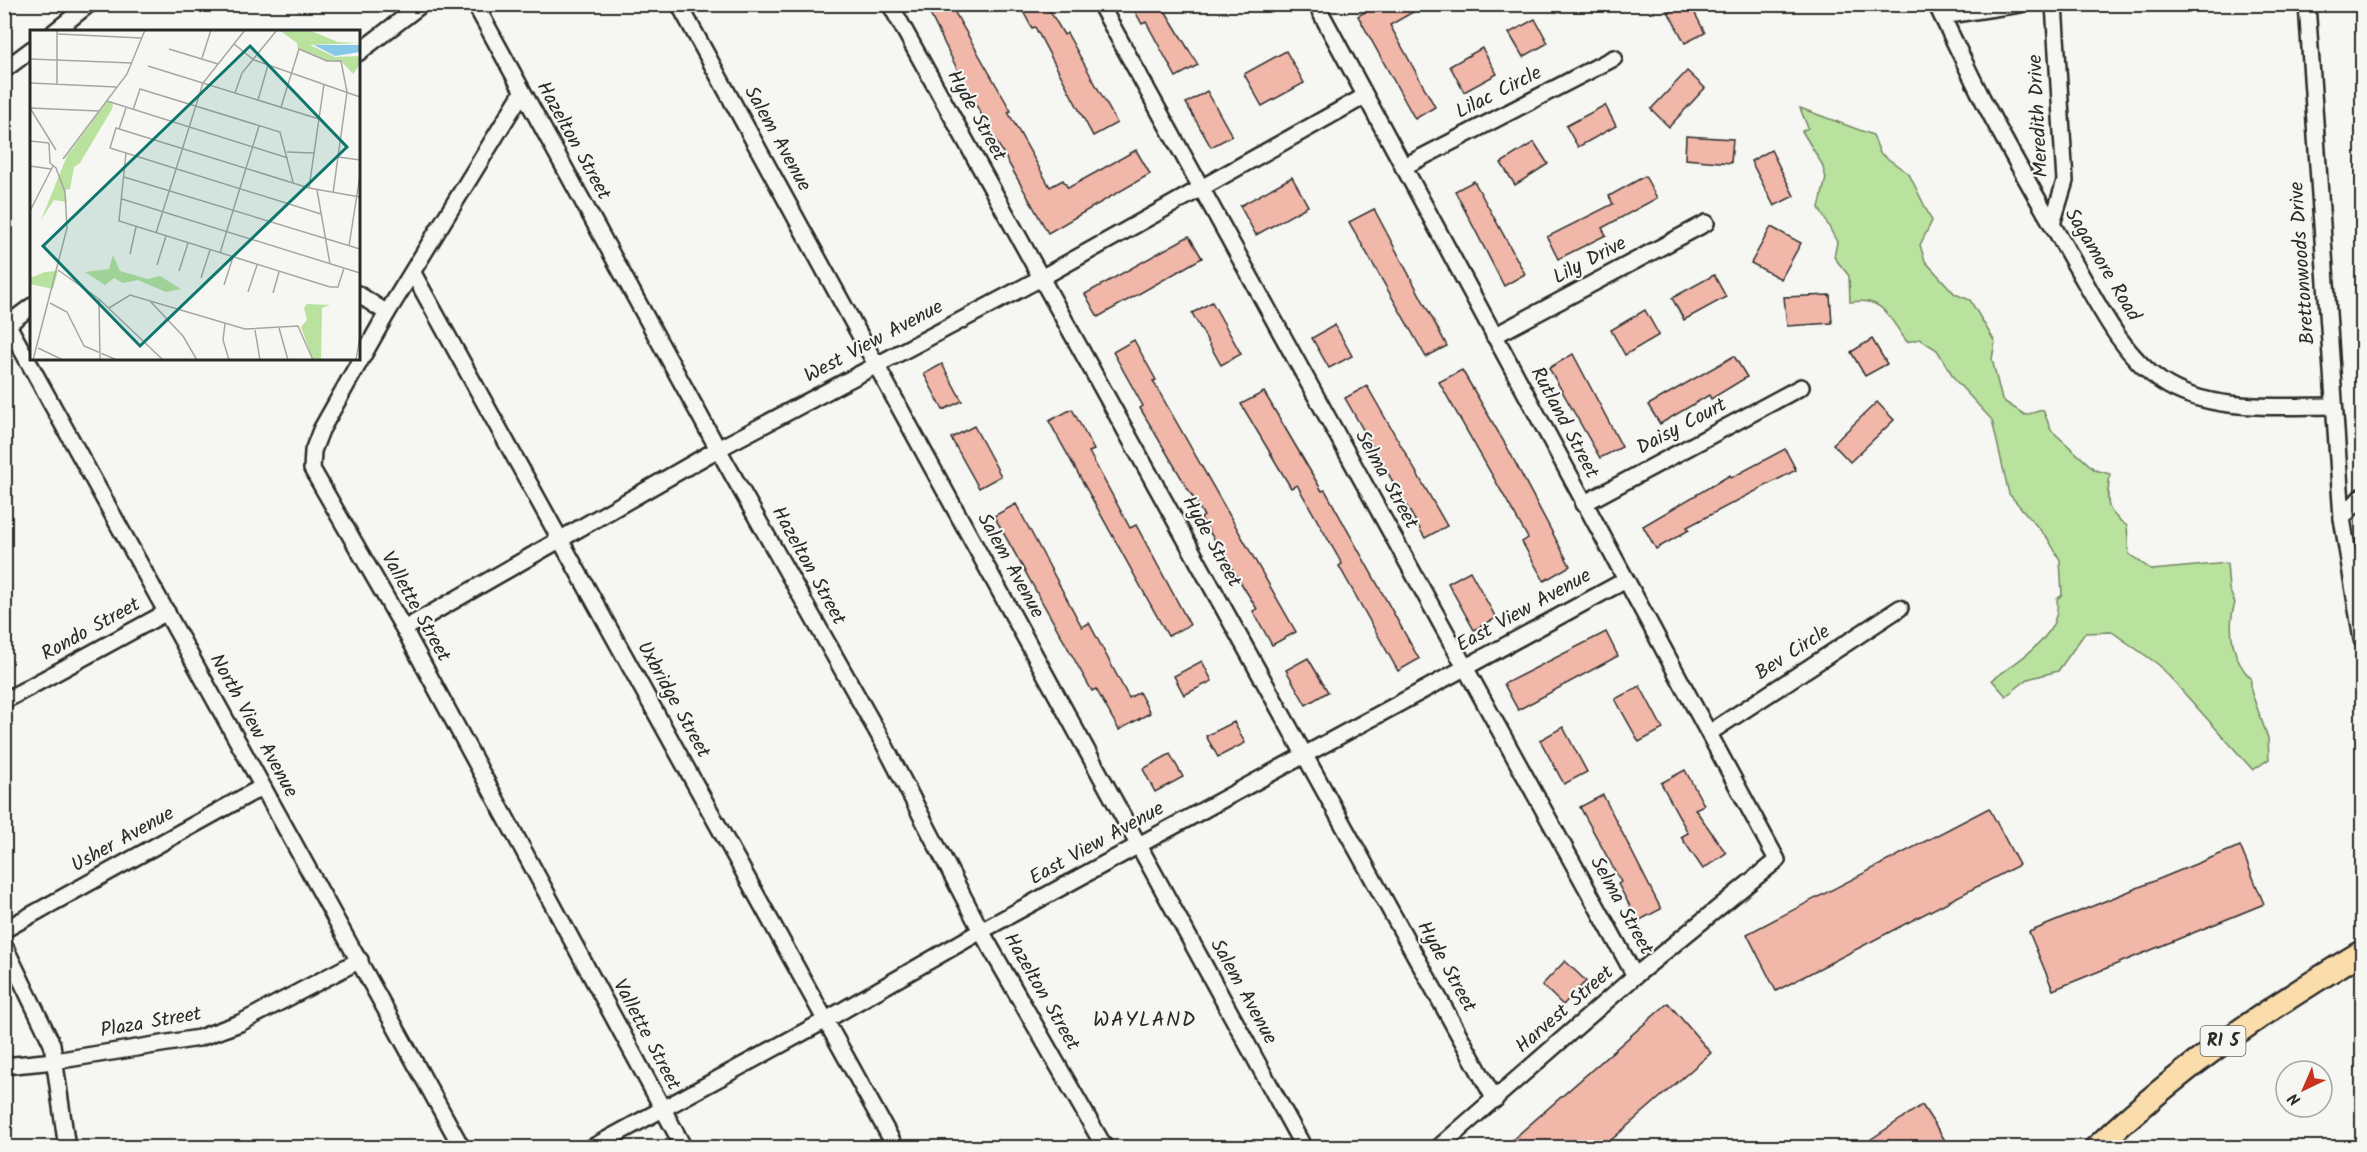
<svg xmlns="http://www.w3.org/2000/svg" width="2367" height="1152" font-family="Kalam,sans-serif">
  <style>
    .green { fill: #b9e29e; stroke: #728664; stroke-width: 1.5 }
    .building { fill: #f1b7a9; stroke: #2b2b2b; stroke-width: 1.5 }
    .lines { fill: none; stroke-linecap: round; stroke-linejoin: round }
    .street-casing { stroke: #2b2b2b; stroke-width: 20 }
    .primary-casing { stroke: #2b2b2b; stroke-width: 27 }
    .street { stroke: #f6f6f2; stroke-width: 15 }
    .primary { stroke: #faddab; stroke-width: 22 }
    .labels { text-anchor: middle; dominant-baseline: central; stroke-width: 4.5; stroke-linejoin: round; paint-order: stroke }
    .shield { fill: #f6f6f2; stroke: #686867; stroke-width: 1.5 }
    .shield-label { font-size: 18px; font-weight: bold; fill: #2b2b2b }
    .street-label { font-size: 20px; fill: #2b2b2b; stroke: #f6f6f2 }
    .neighbourhood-label { font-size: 21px; letter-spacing: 1.5px; fill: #2b2b2b; stroke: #f6f6f2 }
    .inset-road { fill: none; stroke: #a5a5a2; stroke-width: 1.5 }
    .view { fill: #0f766e; fill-opacity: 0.15; stroke: #0f766e; stroke-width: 3 }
    .inset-edge { fill: none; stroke: #2b2b2b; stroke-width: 3 }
  </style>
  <rect width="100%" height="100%" fill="#f6f6f2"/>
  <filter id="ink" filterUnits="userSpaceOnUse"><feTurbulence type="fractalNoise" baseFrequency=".0167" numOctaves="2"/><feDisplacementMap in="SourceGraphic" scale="12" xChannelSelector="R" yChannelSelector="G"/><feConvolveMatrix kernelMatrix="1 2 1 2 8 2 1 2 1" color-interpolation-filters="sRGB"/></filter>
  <g filter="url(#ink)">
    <!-- green -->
    <path class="green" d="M 1800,108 L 1873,135 L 1880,153 L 1909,174 L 1932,221 L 1920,245 L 1925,261 L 1955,294 L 1970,300 L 1995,342 L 1992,359 L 2002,400 L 2025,415 L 2043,410 L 2051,430 L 2095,470 L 2110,474 C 2107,502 2103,509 2127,526 L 2129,554 L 2152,570 L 2227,563 L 2229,589 L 2235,603 C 2227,627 2232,661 2251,678 L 2251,691 L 2268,738 L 2269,759 L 2253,770 L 2159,665 L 2112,632 L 2085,633 L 2058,671 L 2028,679 L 2006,696 L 1992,680 C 2017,661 2063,636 2057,599 L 2062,595 L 2060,560 L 2048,539 L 2009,494 L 1992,420 L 1956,381 L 1937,350 L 1920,339 L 1907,342 C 1888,317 1885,297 1850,302 L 1849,276 L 1834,257 L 1837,242 L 1819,208 L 1826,178 L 1822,164 L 1802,131 L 1808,128 Z"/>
    <!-- building -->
    <g class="building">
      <path d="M 925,4 L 950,4 L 1011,111 L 1008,112 L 1050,187 L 1063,180 L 1068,188 L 1136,150 L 1150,174 L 1048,233 L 967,89 Z"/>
      <path d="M 1019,4 L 1046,4 L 1064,35 L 1067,33 L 1117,123 L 1093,136 L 1035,27 L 1032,28 Z"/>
      <path d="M 1131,4 L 1161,4 L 1198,65 L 1176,77 L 1146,22 L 1142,24 Z"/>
      <path d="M 1378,4 L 1427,4 L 1390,25 L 1435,107 L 1415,119 L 1358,16 Z"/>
      <path d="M 1664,4 L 1690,4 L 1705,33 L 1685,43 Z"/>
      <path d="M 1535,19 L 1548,43 L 1523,57 L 1509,33 Z"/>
      <path d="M 1482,48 L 1497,74 L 1464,92 L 1450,66 Z"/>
      <path d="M 1286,51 L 1304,83 L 1262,106 L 1244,74 Z"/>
      <path d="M 1687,71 L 1705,88 L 1669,127 L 1651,109 Z"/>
      <path d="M 1207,91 L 1232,136 L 1211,147 L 1186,103 Z"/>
      <path d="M 1605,105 L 1616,126 L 1578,147 L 1566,126 Z"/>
      <path d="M 1686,136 L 1733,139 L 1731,163 L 1685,159 Z"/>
      <path d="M 1534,142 L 1548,164 L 1515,185 L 1501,163 Z"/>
      <path d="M 1771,150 L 1794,196 L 1774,206 L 1751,161 Z"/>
      <path d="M 1645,176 L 1657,198 L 1602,228 L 1606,235 L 1558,259 L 1547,237 L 1613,204 L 1609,196 Z"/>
      <path d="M 1292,177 L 1308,206 L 1256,235 L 1240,206 Z"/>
      <path d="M 1474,181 L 1525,274 L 1504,286 L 1455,191 Z"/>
      <path d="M 1374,209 L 1447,346 L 1426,357 L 1349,222 Z"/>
      <path d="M 1771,227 L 1801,243 L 1781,279 L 1751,263 Z"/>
      <path d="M 1189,236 L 1202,258 L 1098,317 L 1085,294 Z"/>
      <path d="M 1714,275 L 1726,297 L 1684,320 L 1672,298 Z"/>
      <path d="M 1830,295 L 1832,323 L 1787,326 L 1784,297 Z"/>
      <path d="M 1212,302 L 1241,354 L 1221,365 L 1192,313 Z"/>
      <path d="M 1645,310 L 1659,335 L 1625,355 L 1611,330 Z"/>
      <path d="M 1335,325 L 1352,356 L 1329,368 L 1312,338 Z"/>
      <path d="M 1872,339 L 1887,364 L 1865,376 L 1851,352 Z"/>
      <path d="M 1134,340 L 1156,380 L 1153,381 L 1296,632 L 1272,645 L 1253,611 L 1257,609 L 1201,518 L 1204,516 L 1140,408 L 1143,406 L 1113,352 Z"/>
      <path d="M 1573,354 L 1622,447 L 1600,458 L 1549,368 Z"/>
      <path d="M 1734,356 L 1747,377 L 1711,399 L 1709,395 L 1660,424 L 1648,405 Z"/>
      <path d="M 942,364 L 962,401 L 943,410 L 924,374 Z"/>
      <path d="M 1462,370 L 1507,447 L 1570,566 L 1544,581 L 1522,542 L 1528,538 L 1439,382 Z"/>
      <path d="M 1367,386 L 1447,526 L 1425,538 L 1345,398 Z"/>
      <path d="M 1264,392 L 1322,491 L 1325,490 L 1419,659 L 1398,671 L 1339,566 L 1342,564 L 1297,485 L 1291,488 L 1241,404 Z"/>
      <path d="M 1877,402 L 1894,420 L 1850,462 L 1833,444 Z"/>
      <path d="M 1072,409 L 1094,450 L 1089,452 L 1130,528 L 1136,525 L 1190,625 L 1168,636 L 1049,421 Z"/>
      <path d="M 974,426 L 1001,476 L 979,488 L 951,438 Z"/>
      <path d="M 1785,449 L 1796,470 L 1687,527 L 1689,530 L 1656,549 L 1643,526 L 1730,475 L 1731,478 Z"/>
      <path d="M 1016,504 L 1082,627 L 1089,623 L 1129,698 L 1139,692 L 1150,713 L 1119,730 L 1096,689 L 1092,691 L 994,516 Z"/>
      <path d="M 1470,571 L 1496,618 L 1474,630 L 1448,583 Z"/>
      <path d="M 1606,632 L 1618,656 L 1518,710 L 1504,684 Z"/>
      <path d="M 1308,658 L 1328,692 L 1306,705 L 1286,670 Z"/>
      <path d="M 1202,661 L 1212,681 L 1184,695 L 1174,676 Z"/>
      <path d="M 1640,686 L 1663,729 L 1639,742 L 1615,699 Z"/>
      <path d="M 1234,722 L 1245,743 L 1218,757 L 1206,736 Z"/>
      <path d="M 1563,727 L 1587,772 L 1564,784 L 1540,740 Z"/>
      <path d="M 1170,754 L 1183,777 L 1155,792 L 1143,769 Z"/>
      <path d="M 1685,770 L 1704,805 L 1695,809 L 1726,853 L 1703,869 L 1681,837 L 1688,833 L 1661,783 Z"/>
      <path d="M 1603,795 L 1661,909 L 1638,921 L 1618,884 L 1621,882 L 1580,807 Z"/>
      <path d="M 1989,808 L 2019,865 L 1776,991 L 1747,934 Z"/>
      <path d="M 2240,846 L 2264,904 L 2053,990 L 2029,932 Z"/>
      <path d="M 1565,961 L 1586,981 L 1563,1005 L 1542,985 Z"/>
      <path d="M 1668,1003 L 1711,1053 L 1602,1148 L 1503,1148 Z"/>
      <path d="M 1922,1105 L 1950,1148 L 1858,1148 Z"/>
    </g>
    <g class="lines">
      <defs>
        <g id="street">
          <path d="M 475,4 L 718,449 L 883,742 L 981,931 L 1105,1148"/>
          <path d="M 679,4 L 1304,1148"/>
          <path d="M 890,4 L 1495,1100"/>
          <path d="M 1100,4 L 1635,976"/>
          <path d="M 1316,4 L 1777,860 L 1635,976 L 1438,1148"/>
          <path d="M 1936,4 C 1951,34 1965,64 1980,94 C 2009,151 2042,206 2073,261 C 2097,302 2121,354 2161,381 C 2207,413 2281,406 2334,406"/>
          <path d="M 2307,4 L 2342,518 L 2362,640"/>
          <path d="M 1942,16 L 2020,4"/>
          <path d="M 54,32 L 89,4"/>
          <path d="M 358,53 L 422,4"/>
          <path d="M 4,70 L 32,49"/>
          <path d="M 522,93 L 387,313 L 321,430 L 313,451 L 312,469 L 404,629 L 684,1148"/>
          <path d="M 1403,167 L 1614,58"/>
          <path d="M 2052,224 L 2065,181 L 2054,4"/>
          <path d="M 413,273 L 896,1148"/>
          <path d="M 358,294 L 387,313"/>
          <path d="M 8,325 L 462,1148"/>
          <path d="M 4,327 L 32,306"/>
          <path d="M 1494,336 L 1706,223"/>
          <path d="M 1583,504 L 1801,387"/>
          <path d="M 2342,518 L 2362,496"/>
          <path d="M 404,629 L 718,449 L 1041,278 L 1365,96"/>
          <path d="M 4,701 L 167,612"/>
          <path d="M 1709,733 L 1900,608"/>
          <path d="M 4,930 L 262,787"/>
          <path d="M 4,945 L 52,1044 L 67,1148"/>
          <path d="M 4,1066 L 55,1061 L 199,1038 L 240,1023 L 360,960"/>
          <path d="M 591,1148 L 826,1020 L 981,931 L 1624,581"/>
        </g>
        <path id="primary" d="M 2096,1148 C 2178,1069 2266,1010 2362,952"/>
      </defs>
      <!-- street casing -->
      <use href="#street" class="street-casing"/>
      <!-- primary casing -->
      <use href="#primary" class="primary-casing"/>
      <!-- street -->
      <use href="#street" class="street"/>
      <!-- primary -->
      <use href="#primary" class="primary"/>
    </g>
  </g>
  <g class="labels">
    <!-- shield labels -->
    <rect class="shield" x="2200.5" y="1026" width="45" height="30" rx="4.5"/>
    <g class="shield-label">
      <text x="2223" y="1041">RI 5</text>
    </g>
    <!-- street labels -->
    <g class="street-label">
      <text transform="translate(1499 93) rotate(-27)">Lilac Circle</text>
      <text transform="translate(976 116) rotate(61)">Hyde Street</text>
      <text transform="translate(2039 116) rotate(-93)">Meredith Drive</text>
      <text transform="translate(777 139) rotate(61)">Salem Avenue</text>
      <text transform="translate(573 141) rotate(61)">Hazelton Street</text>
      <text transform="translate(1590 261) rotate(-28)">Lily Drive</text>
      <text transform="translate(2303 263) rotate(-94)">Brettonwoods Drive</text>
      <text transform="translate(2102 265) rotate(59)">Sagamore Road</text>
      <text transform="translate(874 342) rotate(-28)">West View Avenue</text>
      <text transform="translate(1564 423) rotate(62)">Rutland Street</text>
      <text transform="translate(1682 427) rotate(-28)">Daisy Court</text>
      <text transform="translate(1386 480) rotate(61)">Selma Street</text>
      <text transform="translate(1211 542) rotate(61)">Hyde Street</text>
      <text transform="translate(808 566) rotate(61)">Hazelton Street</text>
      <text transform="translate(1010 566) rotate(61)">Salem Avenue</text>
      <text transform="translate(415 607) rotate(61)">Vallette Street</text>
      <text transform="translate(1524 611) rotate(-29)">East View Avenue</text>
      <text transform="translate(91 630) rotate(-29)">Rondo Street</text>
      <text transform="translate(1793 653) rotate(-33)">Bev Circle</text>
      <text transform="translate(673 700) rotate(61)">Uxbridge Street</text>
      <text transform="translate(253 726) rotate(61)">North View Avenue</text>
      <text transform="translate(123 840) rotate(-29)">Usher Avenue</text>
      <text transform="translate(1097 844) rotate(-29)">East View Avenue</text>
      <text transform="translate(1621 906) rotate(61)">Selma Street</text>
      <text transform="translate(1446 967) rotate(61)">Hyde Street</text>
      <text transform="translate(1041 992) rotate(60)">Hazelton Street</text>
      <text transform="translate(1243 992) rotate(61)">Salem Avenue</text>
      <text transform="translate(1565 1010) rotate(-41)">Harvest Street</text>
      <text transform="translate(151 1023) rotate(-10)">Plaza Street</text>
      <text transform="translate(646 1035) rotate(62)">Vallette Street</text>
    </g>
    <!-- neighbourhood labels -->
    <g class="neighbourhood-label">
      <text x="1145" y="1020">WAYLAND</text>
    </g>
  </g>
  <!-- overview -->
  <g transform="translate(30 30)">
    <rect width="330" height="330" fill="#f6f6f2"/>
    <path d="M 249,0 L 279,0 L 308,12 L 330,13 L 280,15 L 305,27 L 330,26 L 330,34 L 323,44 L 312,32 L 297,31 L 268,19 L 267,13 ZM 77,71 L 83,74 L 82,79 L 50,133 L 44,137 L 40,159 L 35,160 L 37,172 L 24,170 L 11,190 L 37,126 ZM 83,225 L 90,241 L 118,249 L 130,246 L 151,259 L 136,262 L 108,250 L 93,253 L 84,248 L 75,255 L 55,242 L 79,239 ZM 28,241 L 23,259 L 0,254 L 0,248 L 15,242 ZM 277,274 L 300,275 L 292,278 L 291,330 L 283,330 L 271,297 L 277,290 L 274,278 Z" fill="#b9e29e"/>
    <path d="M 284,15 L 330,15 L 330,22 L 305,26 Z" fill="#87c7e8"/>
    <path class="inset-road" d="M 28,4 L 111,8M 204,14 L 224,30 L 330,67M 139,19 L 188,34M 172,28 L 181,0M 0,29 L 102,33M 118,36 L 289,89M 0,53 L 86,57M 27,55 L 27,0M 205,63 L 212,43 L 247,0M 228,70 L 238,35M 77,71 L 258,128M 251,77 L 269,19 L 297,31 L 311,31 L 317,62 L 303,163M 0,78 L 69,81M 0,78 L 26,120M 103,80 L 110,59 L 250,102 L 263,152M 89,99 L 96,78M 0,111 L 19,113M 257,122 L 284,123M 96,123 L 89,191 L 300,257 L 308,257 L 314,238M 308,127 L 330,130M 33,129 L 97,44 L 115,0M 0,136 L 21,139M 94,147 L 330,219M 279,158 L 294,54M 287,160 L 300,234M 92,169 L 330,243M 0,181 L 23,136M 291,184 L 80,118 L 86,98 L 279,158 L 330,167M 126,203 L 173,53 L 215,0M 319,216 L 330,145M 190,223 L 229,96M 100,224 L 106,197M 127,235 L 136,206M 28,240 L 69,269 L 133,330M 149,241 L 158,213M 171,248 L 180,220M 194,255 L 203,227M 218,262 L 227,235M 243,263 L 249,242M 69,269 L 70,330M 119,270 L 153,306 L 167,330M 20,273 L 37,282 L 54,316 L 87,330M 79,278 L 100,265 L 215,299 L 268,296 L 283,330M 195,294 L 193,310 L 199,330M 249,298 L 258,330M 225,300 L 230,330M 8,318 L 33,330M 3,330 L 37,198 L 35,162 L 26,138 L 20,133 L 19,113M 326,330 L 330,306"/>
    <path class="view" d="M 220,16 L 317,117 L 110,316 L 13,216 Z"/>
    <rect width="330" height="330" class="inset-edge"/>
  </g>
  <!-- margin -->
  <rect width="2367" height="1152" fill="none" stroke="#f6f6f2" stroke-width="24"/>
  <rect x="12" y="12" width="2343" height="1128" fill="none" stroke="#2b2b2b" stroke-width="2" filter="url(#ink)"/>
  <!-- north arrow -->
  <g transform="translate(2304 1089) rotate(224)"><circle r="28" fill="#f6f6f2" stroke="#a5a5a2" stroke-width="1.5"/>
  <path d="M0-4.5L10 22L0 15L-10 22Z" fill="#c8321e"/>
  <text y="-9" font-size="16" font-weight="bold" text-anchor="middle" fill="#2b2b2b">N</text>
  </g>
</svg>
